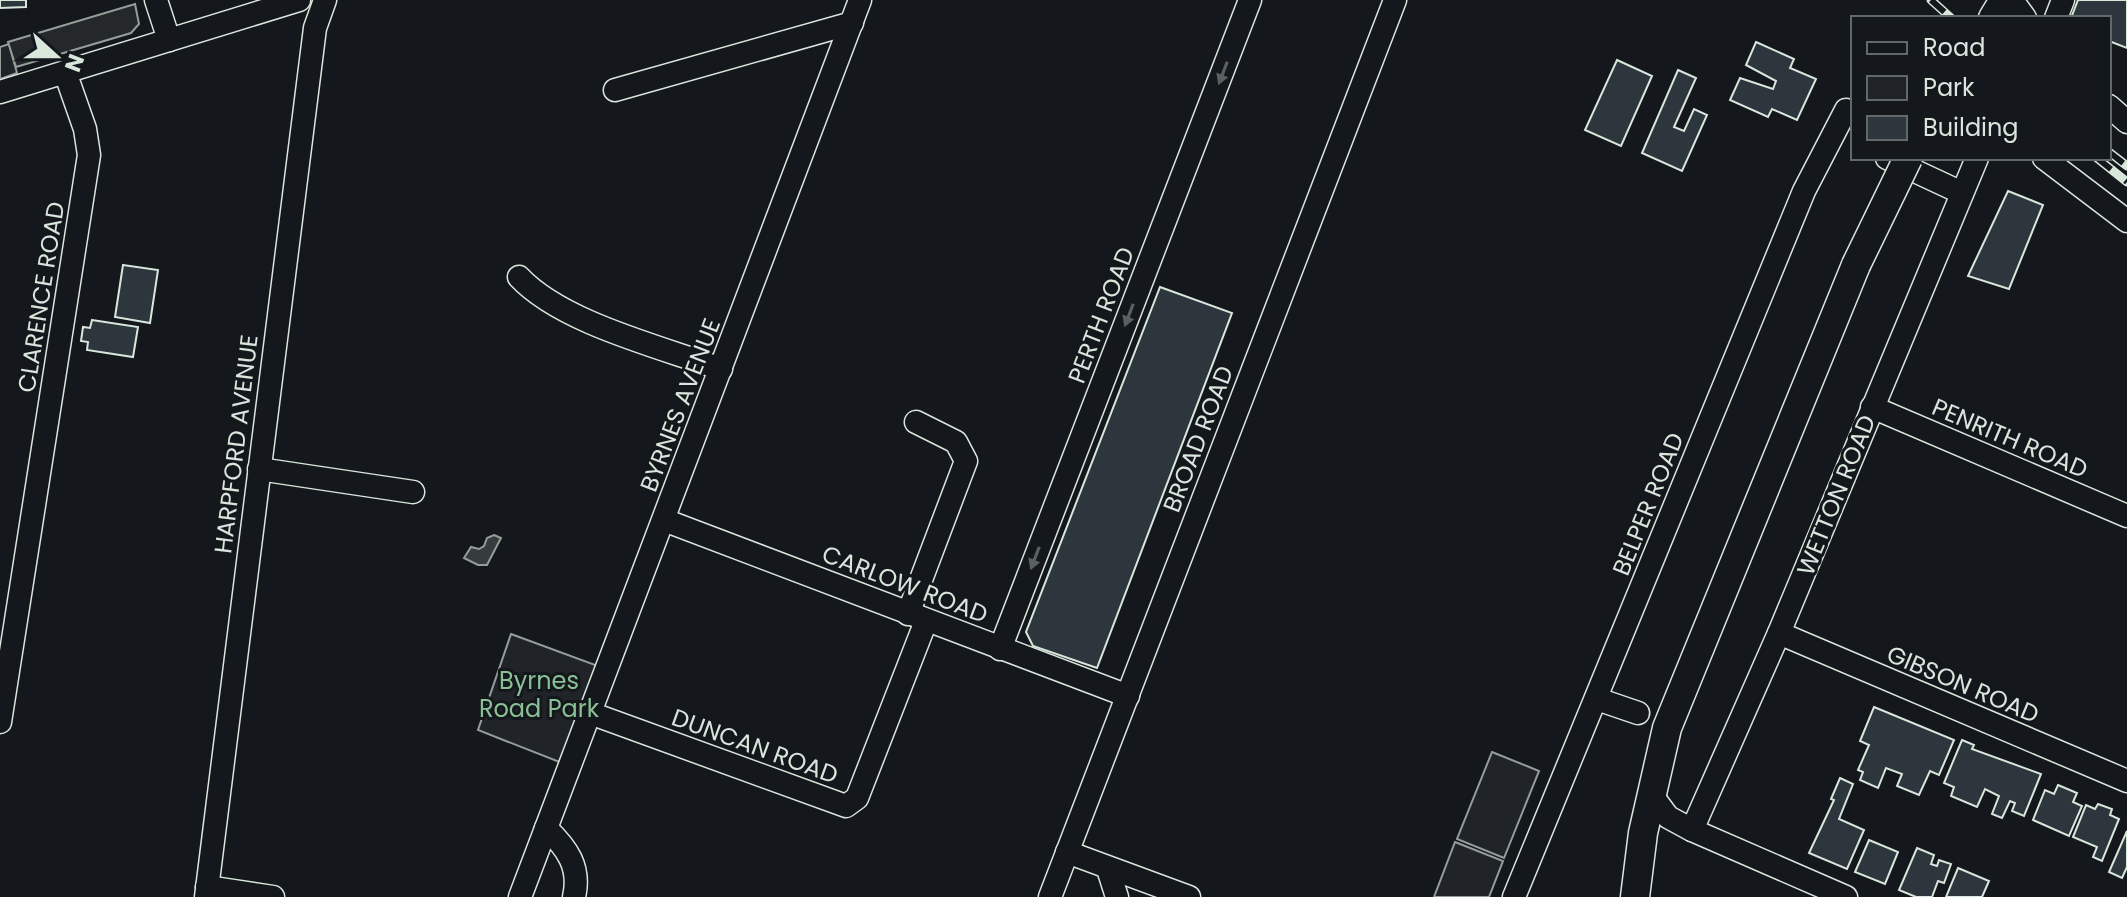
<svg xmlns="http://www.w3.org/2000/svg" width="2127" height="897" font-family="Poppins,sans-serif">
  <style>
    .green { fill: #202428; stroke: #939e99; stroke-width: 2 }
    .parking { fill: #24282b; stroke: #939e99; stroke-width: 2 }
    .water { fill: #363b3e; stroke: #939e99; stroke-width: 2 }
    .building { fill: #2c363c; stroke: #d8e6dc; stroke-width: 2 }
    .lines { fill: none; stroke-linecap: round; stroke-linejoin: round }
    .minor-casing { stroke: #d8e6dc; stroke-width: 25 }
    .major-casing { stroke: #d8e6dc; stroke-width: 31 }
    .minor { stroke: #14181c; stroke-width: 22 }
    .major { stroke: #14181c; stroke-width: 28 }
    .rail-casing { stroke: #d8e6dc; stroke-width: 9 }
    .rail { stroke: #14181c; stroke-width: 6; stroke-dasharray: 18; stroke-linecap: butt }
    .major-bridge-casing { stroke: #d8e6dc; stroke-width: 31; stroke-linecap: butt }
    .major-bridge { stroke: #14181c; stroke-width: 28 }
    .oneway { fill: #59605f }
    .labels { text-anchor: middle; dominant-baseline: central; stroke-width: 6; stroke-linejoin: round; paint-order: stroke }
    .street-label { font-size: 24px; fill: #d8e6dc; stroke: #14181c }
    .park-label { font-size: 24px; fill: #8ac095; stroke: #14181c }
  </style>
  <rect width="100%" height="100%" fill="#14181c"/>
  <!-- green -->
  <g class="green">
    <path d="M 9,44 L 17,73 L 0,79 L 0,47 Z"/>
    <path d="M 511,634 L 598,666 L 562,763 L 478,730 Z"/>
    <path d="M 1492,752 L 1539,771 L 1504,858 L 1457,839 Z"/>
    <path d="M 1455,842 L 1503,861 L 1489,897 L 1434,897 Z"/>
  </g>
  <!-- parking -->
  <path class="parking" d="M 135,4 L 139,24 L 131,33 L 16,67 L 8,42 Z"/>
  <!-- water -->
  <path class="water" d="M 494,535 L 501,538 L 487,565 L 478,565 L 464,558 L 471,547 L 479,549 L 484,546 L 487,538 Z"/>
  <!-- building -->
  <g class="building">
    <path d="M 0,0 L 26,0 L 26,7 L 0,8 Z"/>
    <path d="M 2078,0 L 2127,0 L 2127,48 L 2109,41 L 2109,18 L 2071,18 Z"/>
    <path d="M 1756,42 L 1794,59 L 1790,68 L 1816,79 L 1797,120 L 1772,109 L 1768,117 L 1730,100 L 1740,78 L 1773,89 L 1776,81 L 1746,65 Z"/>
    <path d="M 1617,60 L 1652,76 L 1621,146 L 1585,130 Z"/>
    <path d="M 1678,70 L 1696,78 L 1674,127 L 1684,131 L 1694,109 L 1707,115 L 1682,171 L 1642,153 Z"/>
    <path d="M 2008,191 L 2043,205 L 2009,289 L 1968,276 Z"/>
    <path d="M 123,265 L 158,270 L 150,323 L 115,317 Z"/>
    <path d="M 1160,287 L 1232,313 L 1097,668 L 1033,646 L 1026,632 Z"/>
    <path d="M 92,320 L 138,327 L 133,357 L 87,350 L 88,342 L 81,341 L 83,327 L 90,328 Z"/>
    <path d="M 1874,707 L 1954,740 L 1939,775 L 1930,771 L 1919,795 L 1897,786 L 1902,774 L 1886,768 L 1878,788 L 1860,780 L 1863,772 L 1858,770 L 1869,745 L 1860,741 Z"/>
    <path d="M 1962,740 L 1974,745 L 1972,749 L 2041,774 L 2024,816 L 2012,811 L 2015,803 L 2010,801 L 2002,818 L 1992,814 L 1999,796 L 1985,789 L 1977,807 L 1951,796 L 1954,787 L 1944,783 Z"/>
    <path d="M 1840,778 L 1853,784 L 1839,819 L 1864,830 L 1847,869 L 1809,853 L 1834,800 L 1831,799 Z"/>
    <path d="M 2058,785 L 2077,793 L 2073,802 L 2082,806 L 2069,836 L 2033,820 L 2045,790 L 2054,794 Z"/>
    <path d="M 2098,804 L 2112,809 L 2110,815 L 2119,819 L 2102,861 L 2093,857 L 2097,847 L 2073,837 L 2086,805 L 2095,809 Z"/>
    <path d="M 2127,831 L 2127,867 L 2122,878 L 2109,872 Z"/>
    <path d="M 1869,840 L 1898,852 L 1885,884 L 1855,872 Z"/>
    <path d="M 1917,848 L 1934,855 L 1931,864 L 1937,866 L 1939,860 L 1951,864 L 1944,883 L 1938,881 L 1932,897 L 1916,897 L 1899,890 Z"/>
    <path d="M 1958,868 L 1989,881 L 1982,897 L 1946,897 Z"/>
  </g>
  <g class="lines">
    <defs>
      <g id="minor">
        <path d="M 156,0 L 169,40"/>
        <path d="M 2012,0 L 2025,18"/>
        <path d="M 2056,18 L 2063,0"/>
        <path d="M 615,90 L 852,23"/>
        <path d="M 0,92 L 299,0"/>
        <path d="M 2109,106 L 2127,122"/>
        <path d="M 1887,158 L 1962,193"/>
        <path d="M 2044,158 L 2127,221"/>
        <path d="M 519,277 C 562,323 661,347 721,369"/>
        <path d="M 1872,407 L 2127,516"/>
        <path d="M 259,469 L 413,492"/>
        <path d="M 664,520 L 1128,696"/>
        <path d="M 908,614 L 966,461 L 956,442 L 916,422"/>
        <path d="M 1779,633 L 2127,781"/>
        <path d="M 1000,649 L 1250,0"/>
        <path d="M 1597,699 L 1638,713"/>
        <path d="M 590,713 L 846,806 L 857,798 L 926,621"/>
        <path d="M 0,722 L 89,155 L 85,129 L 65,72"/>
        <path d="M 1651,794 L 1668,817 L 1692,830 L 1846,897"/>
        <path d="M 546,828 C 567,848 581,867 574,897"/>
        <path d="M 1692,830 L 1779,633 L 1977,158"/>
        <path d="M 1067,852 L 1189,897"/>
        <path d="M 1108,869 L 1117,897"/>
        <path d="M 207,887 L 273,897"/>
        <path d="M 206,897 L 315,28 L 325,0"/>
        <path d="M 520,897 L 860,0"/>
        <path d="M 1050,897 L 1395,0"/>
        <path d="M 1514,897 L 1804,191 L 1846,110"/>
      </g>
      <g id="major">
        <path d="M 1993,18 L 2004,0"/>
        <path d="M 1635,897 L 1643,833 L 1667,728 L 1856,265"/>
      </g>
    </defs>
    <!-- minor casing -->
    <use href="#minor" class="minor-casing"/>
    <!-- major casing -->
    <use href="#major" class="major-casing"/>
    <!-- minor -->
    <use href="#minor" class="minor"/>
    <!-- major -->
    <use href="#major" class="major"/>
    <defs>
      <g id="rail">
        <path d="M 1931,0 L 1951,18"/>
        <path d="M 2109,152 L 2127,166"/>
        <path d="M 2097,158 L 2127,182"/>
      </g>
    </defs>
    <!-- rail casing -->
    <use href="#rail" class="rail-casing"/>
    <!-- rail -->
    <use href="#rail" class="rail"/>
    <defs>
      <path id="major-bridge" d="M 1856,265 L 1908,158"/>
    </defs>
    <!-- major-bridge casing -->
    <use href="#major-bridge" class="major-bridge-casing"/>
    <!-- major-bridge -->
    <use href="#major-bridge" class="major-bridge"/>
  </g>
  <!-- one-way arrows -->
  <defs><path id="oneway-solid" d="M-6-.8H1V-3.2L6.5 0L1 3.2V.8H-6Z" transform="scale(2)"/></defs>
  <g class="oneway">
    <use href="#oneway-solid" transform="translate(1223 73) rotate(111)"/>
    <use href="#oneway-solid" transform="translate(1129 315) rotate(111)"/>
    <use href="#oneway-solid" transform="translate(1035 558) rotate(111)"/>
  </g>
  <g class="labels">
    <!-- street labels -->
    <g class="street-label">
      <text transform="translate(41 297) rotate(-81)">CLARENCE ROAD</text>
      <text transform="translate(1101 315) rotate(-69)">PERTH ROAD</text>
      <text transform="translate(680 405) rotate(-69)">BYRNES AVENUE</text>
      <text transform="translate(2010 438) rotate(23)">PENRITH ROAD</text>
      <text transform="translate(1198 439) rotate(-69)">BROAD ROAD</text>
      <text transform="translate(236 444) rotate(-83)">HARPFORD AVENUE</text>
      <text transform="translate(1836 495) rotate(-68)">WETTON ROAD</text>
      <text transform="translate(1648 504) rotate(-68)">BELPER ROAD</text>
      <text transform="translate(905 584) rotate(21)">CARLOW ROAD</text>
      <text transform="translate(1963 684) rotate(23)">GIBSON ROAD</text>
      <text transform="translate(755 746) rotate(20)">DUNCAN ROAD</text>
    </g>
    <!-- park labels -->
    <g class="park-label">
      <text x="539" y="680">Byrnes<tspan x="539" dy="28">Road Park</tspan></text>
    </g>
  </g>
  <!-- legend -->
  <rect x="1851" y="16" width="260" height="144" fill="#14181c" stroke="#626a69" stroke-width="2"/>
  <rect x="1867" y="42" width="40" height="12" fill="#14181c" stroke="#626a69" stroke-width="2"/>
  <text x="1923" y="56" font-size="24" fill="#d8e6dc">Road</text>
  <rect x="1867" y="76" width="40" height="24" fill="#202428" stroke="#626a69" stroke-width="2"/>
  <text x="1923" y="96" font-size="24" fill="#d8e6dc">Park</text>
  <rect x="1867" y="116" width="40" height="24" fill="#2c363c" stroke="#626a69" stroke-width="2"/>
  <text x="1923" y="136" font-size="24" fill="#d8e6dc">Building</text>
  <!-- north arrow -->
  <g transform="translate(56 56) rotate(111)" stroke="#14181c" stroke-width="6" paint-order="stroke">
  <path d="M0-6L14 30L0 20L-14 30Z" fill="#d8e6dc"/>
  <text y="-12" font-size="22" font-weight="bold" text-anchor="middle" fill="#d8e6dc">N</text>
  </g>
</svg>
